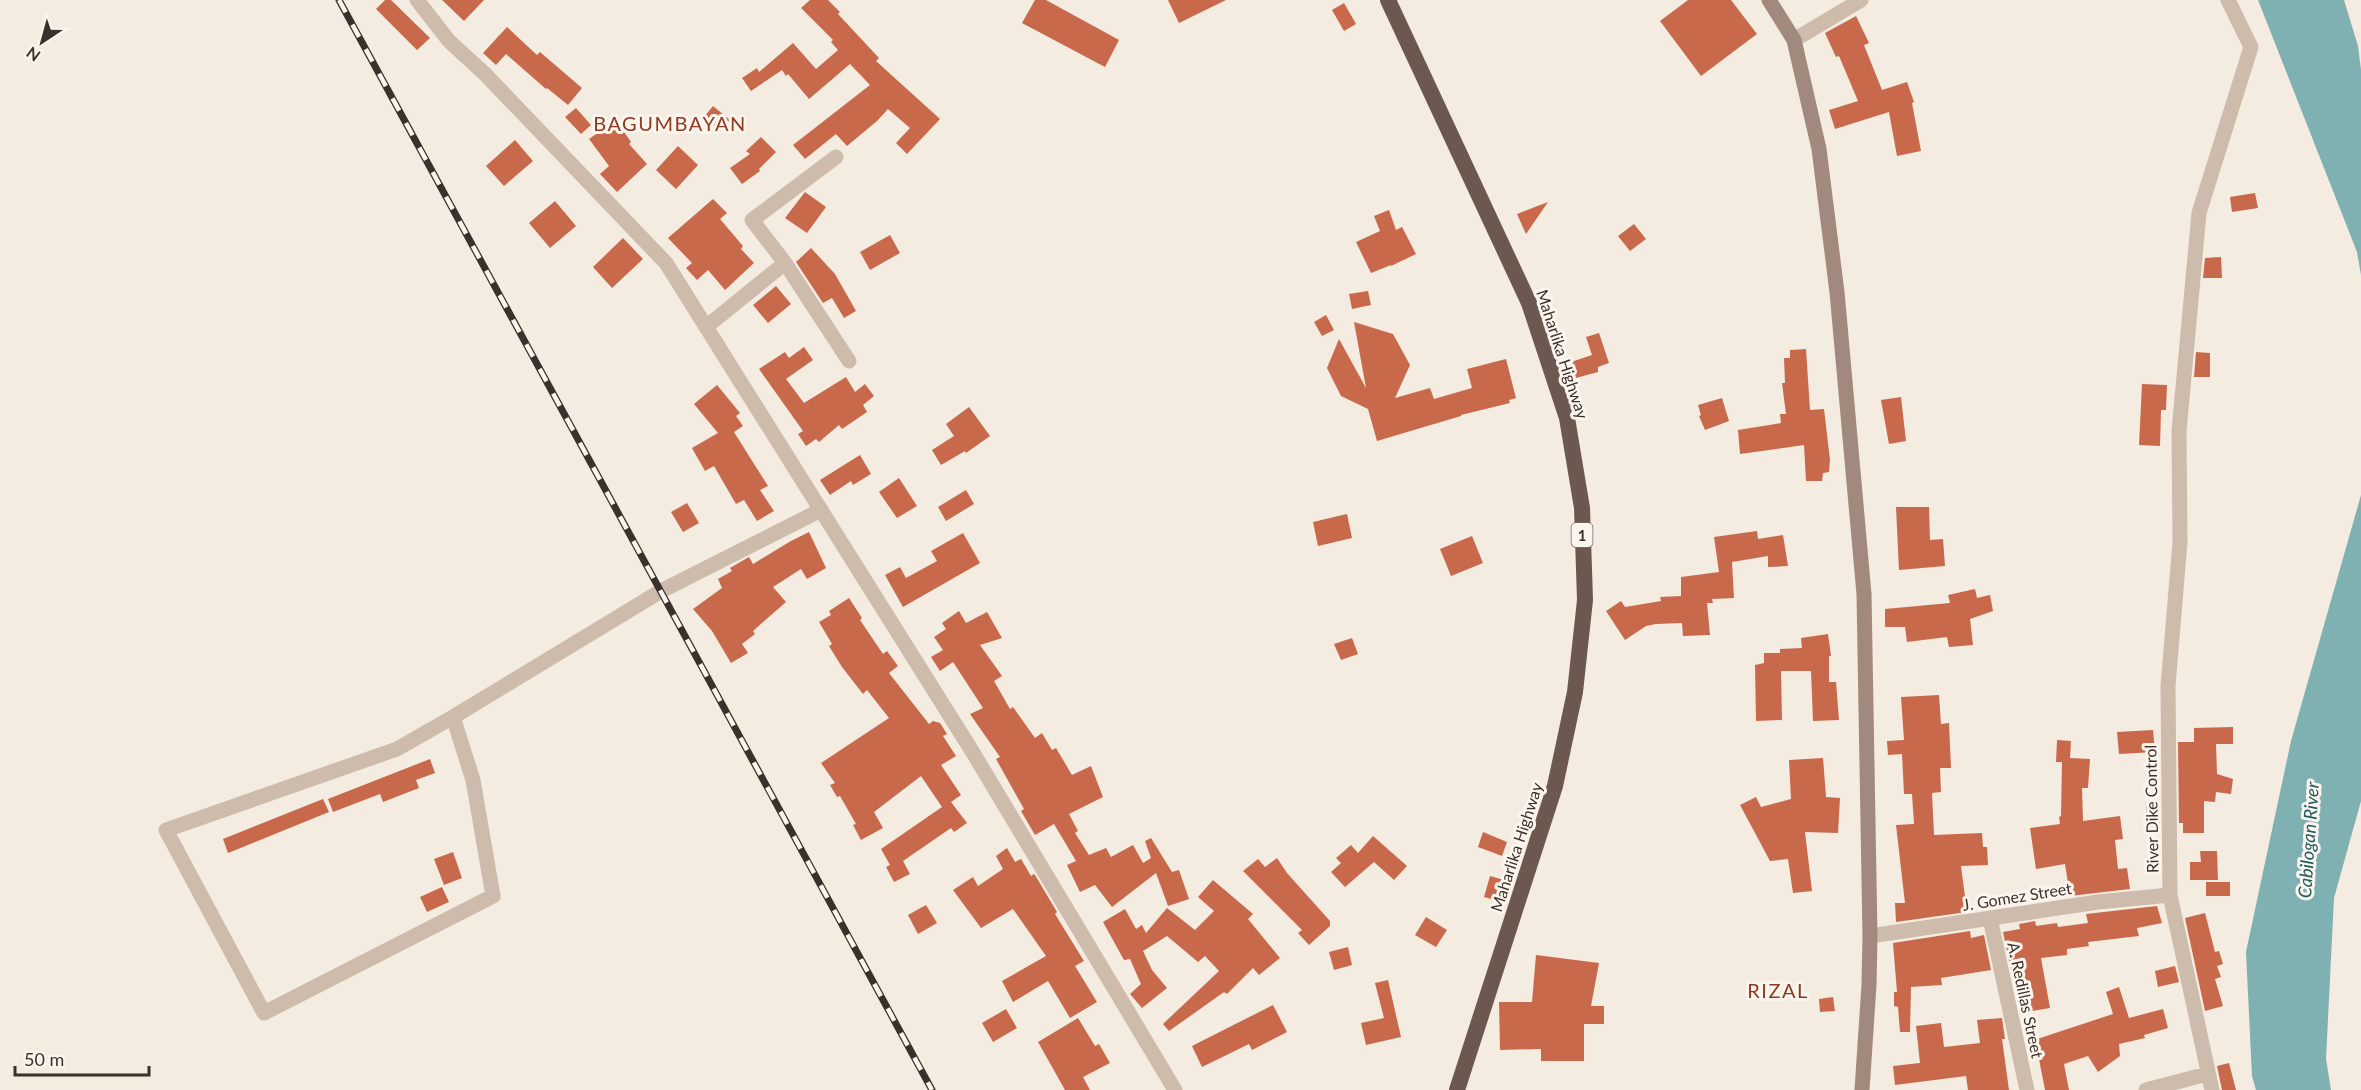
<svg xmlns="http://www.w3.org/2000/svg" width="2361" height="1090" font-family="Lato,sans-serif">
  <style>
    .water { fill: #7fb0b2 }
    .building { fill: #c8694b }
    .lines { fill: none; stroke-linecap: round; stroke-linejoin: round }
    .minor { stroke: #cdbbac; stroke-width: 15 }
    .tertiary { stroke: #cdbbac; stroke-width: 15 }
    .secondary { stroke: #a18a7d; stroke-width: 15 }
    .trunk { stroke: #6c584f; stroke-width: 16 }
    .rail-casing { stroke: #3b302b; stroke-width: 7 }
    .rail { stroke: #fbf5ee; stroke-width: 4.5; stroke-dasharray: 14; stroke-linecap: butt }
    .labels { text-anchor: middle; dominant-baseline: central; stroke-width: 6; stroke-linejoin: round; paint-order: stroke }
    .shield { fill: #fbf5ee; stroke: #756b66; stroke-width: 1.5 }
    .shield-label { font-size: 15px; font-weight: bold; fill: #3b302b }
    .street-label { font-size: 16px; fill: #3b302b; stroke: #fbf5ee }
    .water-label { font-size: 18px; font-style: italic; fill: #1f5a5e; stroke: #fbf5ee }
    .quarter-label { font-size: 20px; letter-spacing: 1.5px; fill: #8c3b22; stroke: #fbf5ee }
  </style>
  <rect width="100%" height="100%" fill="#f4ebe1"/>
  <!-- water -->
  <path class="water" d="M2258,0H2344L2358,46L2361,70V275L2357,252Z
    M2361,495V801L2334,898L2326,1059L2331,1090H2256L2252,1076L2246,952L2291,741Z"/>
  <!-- building -->
  <path class="building" d="M385,0H391L430,38L417,50L376,9Z
    M442,0H484L464,21Z
    M810,0H828L840,12L838,14L879,58L876,61L940,119L907,154L896,143L910,128L888,109L877,121L847,146L836,134L805,159L793,145L870,85L850,64L809,99L788,74L786,76L782,70L751,91L742,78L757,68L759,72L793,43L816,69L838,50L831,42L833,40L801,8Z
    M1035,0H1046L1119,40L1105,67L1022,23Z
    M1168,0H1226L1179,23Z
    M1688,0H1731L1757,34L1701,76L1660,21Z
    M1344,3L1356,24L1344,31L1332,10Z
    M1856,16L1869,43L1864,45L1882,90L1907,82L1914,102L1912,103L1921,151L1897,156L1889,112L1835,129L1829,110L1858,101L1839,56L1836,57L1825,33Z
    M507,27L537,55L540,52L582,88L568,105L547,88L546,89L506,54L496,65L483,53Z
    M713,106L730,120L720,131L704,117Z
    M576,108L591,125L581,134L565,117Z
    M616,120L631,142L629,144L647,164L617,192L600,174L609,166L589,139Z
    M761,137L776,152L759,169L760,171L742,184L730,168L750,154L746,151Z
    M515,140L533,161L504,186L486,166Z
    M678,146L698,165L676,189L656,170Z
    M805,192L826,207L807,233L785,218Z
    M2255,193L2258,208L2232,212L2230,197Z
    M713,199L727,213L720,219L743,246L741,249L754,263L725,290L708,270L697,280L686,268L692,263L668,238Z
    M555,201L576,226L550,248L529,223Z
    M1548,202L1526,234L1517,214Z
    M1389,210L1396,230L1402,227L1416,254L1391,266V265L1371,273L1356,242L1380,231L1374,216Z
    M1634,224L1646,239L1630,251L1618,236Z
    M890,235L900,253L870,270L860,252Z
    M623,238L643,259L612,288L593,267Z
    M811,248L835,274L856,311L844,318L832,298L823,303L796,262Z
    M2221,257L2222,278H2203L2205,258Z
    M776,286L791,304L768,323L753,305Z
    M1368,291L1371,305L1352,309L1349,294Z
    M1326,315L1334,330L1322,336L1314,322Z
    M1354,322L1393,334L1410,365L1395,398L1430,388L1434,399L1472,388L1467,369L1506,359L1516,398L1509,400L1510,403L1461,415V416L1377,441L1368,409L1341,396L1327,368L1339,339L1366,388Z
    M1599,333L1609,363L1598,367V372L1576,378L1571,362L1592,355L1586,337Z
    M804,347L813,360L786,379L804,403L846,377L855,392L865,384L874,396L863,405L867,412L842,429L839,425L819,442L816,439L806,446L798,434L803,431L759,369L785,352L789,358Z
    M1806,349L1810,410L1824,409L1830,460L1829,472L1823,473L1822,481H1806L1804,445L1740,454L1738,430L1781,423L1780,414H1786L1782,383H1785L1784,358H1790V350Z
    M2196,352L2210,353V377H2194Z
    M2142,384L2167,385L2166,410H2161L2160,446L2139,445Z
    M717,385L740,413L736,416L743,426L734,432L768,486L760,490L774,511L757,521L744,500L736,504L714,466L705,471L692,448L718,433L694,404Z
    M1901,397L1906,441L1889,444L1881,400Z
    M1722,398L1729,421L1705,430L1699,416L1701,415L1698,405Z
    M969,407L990,436L966,453L965,451L941,465L932,450L954,436L946,424Z
    M860,455L871,474L853,485L851,481L830,495L820,480Z
    M899,478L917,506L897,518L879,492Z
    M966,490L974,504L946,521L938,507Z
    M687,503L699,523L683,532L671,512Z
    M1896,507H1929L1930,540L1943,539L1945,566L1899,570Z
    M1347,514L1352,538L1318,546L1313,522Z
    M1757,531L1758,539L1783,535L1788,566L1768,567V556L1732,562L1734,598L1712,599L1713,603H1707L1710,635L1683,636L1682,623L1656,624L1646,626L1625,640L1606,611L1621,601L1625,607L1661,601L1660,597L1681,596V577L1719,572L1714,537Z
    M809,532L826,568L807,579L801,569L773,587L786,602L753,631L755,634L742,644L748,653L731,663L712,631L693,609L722,588L718,579L732,571L730,568L749,557L753,564L791,541Z
    M963,533L980,563L903,607L885,575L900,567L906,578L937,561L931,551Z
    M1472,536L1483,563L1451,576L1440,549Z
    M1975,589L1977,598L1990,595L1993,611L1970,619L1973,645L1949,647L1947,637L1907,642L1905,627H1885V609L1950,603L1948,595Z
    M849,598L862,618L860,620L883,654L887,651L898,666L889,673L929,724L933,721L940,723L947,734L943,736L956,756L941,765L961,795L951,802L967,823L954,832L951,828L903,861L910,874L894,882L886,867L890,865L881,849L942,807L921,776L874,812L883,828L861,840L853,825L856,824L840,796L837,797L830,785L835,783L821,763L889,718L867,690L863,694L842,667L829,646L832,644L819,622L831,615L829,611Z
    M959,611L966,623L987,612L1002,638L980,645L1002,676L994,681L1010,709L1013,707L1035,738L1042,733L1052,750L1056,748L1072,775L1091,766L1103,797L1069,814L1078,831L1075,833L1089,855L1106,848L1111,857L1133,845L1143,863L1151,858L1145,841L1151,838L1172,872L1179,870L1189,899L1168,906L1156,873L1112,907L1095,885L1080,892L1067,865L1076,861L1054,824L1035,835L1021,811L1024,809L996,759L1000,757L970,714L983,708L953,662L940,671L931,657L943,650L934,637L946,629L942,623Z
    M1828,634L1831,656H1829V682H1836L1839,720L1813,721L1811,671H1781L1782,720L1756,721L1755,665L1764,663V653H1780V649L1802,648L1801,638Z
    M1352,638L1358,654L1341,660L1334,644Z
    M1939,695L1941,724L1949,723L1951,768H1940L1941,792L1932,793L1934,835L1982,833L1983,847H1987L1988,865L1961,866L1967,912L1896,922L1895,903H1905L1896,825L1914,824L1912,794H1904L1902,754L1888,755L1887,741L1904,740L1901,697Z
    M2233,727V744H2216L2217,774L2233,779L2231,794L2216,792L2215,802L2204,801V833H2183V823H2179L2178,742H2194V728Z
    M2153,730L2155,752L2119,754L2117,732Z
    M2057,740L2071,741L2070,758L2090,759L2088,788H2082L2083,821L2120,816L2123,839L2115,840L2118,869L2127,868L2130,889L2070,896L2065,864L2036,869L2030,828L2060,824L2059,817L2061,816L2062,762H2056Z
    M1823,758L1826,797L1840,798L1838,833L1805,832L1812,891L1793,893L1788,859L1770,861L1740,805L1756,797L1761,807L1791,799L1789,760Z
    M430,759L435,773L416,780L419,788L383,802L380,794L333,812L328,799Z
    M323,799L329,812L228,853L223,839Z
    M2159,805L2160,825L2148,827L2146,806Z
    M1483,832L1507,842L1502,856L1478,847Z
    M1373,836L1407,866L1394,880L1374,862L1345,887L1331,872L1341,863L1336,858L1351,845L1358,853Z
    M1007,848L1015,862L1021,859L1031,876L1034,874L1035,875L1057,912L1055,914L1084,961L1075,966L1097,1002L1070,1018L1048,981L1013,1002L1002,981L1046,956L1013,909L981,928L953,890L973,877L978,886L1003,869L996,856Z
    M2200,851H2217L2218,880H2190V862H2201Z
    M453,852L462,878L444,885L434,859Z
    M1277,858L1287,873L1330,921V926L1309,945L1298,933L1302,930L1243,871L1258,859L1265,867Z
    M1490,876L1504,880L1499,901L1484,897Z
    M1213,880L1253,914L1248,919L1280,958L1259,975L1253,968L1227,994L1224,992L1169,1031L1163,1024L1219,971L1205,956L1198,962L1167,936L1143,951L1152,970L1167,988L1142,1008L1130,994L1141,984L1130,959L1124,960L1103,922L1125,909L1136,929L1142,925L1146,933L1167,908L1195,930L1214,911L1198,897Z
    M2206,882H2230V896H2206Z
    M442,887L449,902L427,912L420,897Z
    M926,905L937,923L918,934L908,915Z
    M2157,906L2162,923L2137,928L2139,936L2088,942L2089,946L2067,949V955L2041,958L2050,1008L2020,1013L2003,932L2020,929L2019,924L2035,921L2036,926L2057,923L2058,927L2088,923L2086,914Z
    M2205,913L2215,952L2219,951L2223,964L2217,966L2221,977L2215,979L2223,1006L2205,1011L2185,918Z
    M1426,917L1447,930L1436,947L1415,935Z
    M1970,931L1971,938L1984,935L1991,970L1941,978L1942,985L1911,987L1910,1032H1900L1898,1007L1894,1006V992H1897L1893,943Z
    M1348,947L1352,965L1334,970L1329,952Z
    M1536,955L1599,963L1591,1006H1604V1024H1584V1061H1541V1049L1500,1050L1499,1002H1532Z
    M2175,966L2179,982L2158,987L2155,971Z
    M1388,980L1401,1037L1366,1045L1361,1023L1384,1018L1375,983Z
    M2119,987L2129,1018L2163,1009L2168,1028L2144,1035L2145,1038L2119,1044L2120,1056L2098,1072L2088,1056L2064,1064L2069,1090H2045L2038,1054L2035,1055L2031,1041L2113,1014L2106,992Z
    M1833,997L1835,1011L1820,1012L1819,999Z
    M1273,1005L1287,1032L1252,1050L1249,1044L1202,1067L1192,1046Z
    M1006,1009L1017,1028L993,1042L982,1023Z
    M1078,1018L1095,1046L1099,1044L1110,1063L1083,1077L1090,1090H1065L1038,1042Z
    M2002,1018L2005,1039H2002L2009,1090H1968L1966,1076L1895,1085L1893,1066L1920,1063L1916,1026L1941,1023L1944,1047L1980,1043L1977,1020Z
    M2229,1063L2236,1090H2222L2217,1066Z"/>
  <g class="lines">
    <!-- minor -->
    <path class="minor" d="M1794,40L1861,0
      M785,263L849,361
      M706,327L785,263L752,220L836,157
      M453,717L473,780L493,896L264,1013L166,830L397,749Z
      M453,717L661,591L821,510
      M1990,918L2027,1090
      M1870,936L2098,902L2170,895
      M2146,1090L2207,1074
      M2212,1090L2170,895L2168,686L2180,542L2179,431L2199,213L2251,47L2228,0"/>
    <!-- tertiary -->
    <path class="tertiary" d="M417,0L449,41L485,74L666,263L972,751L1175,1090"/>
    <!-- secondary -->
    <path class="secondary" d="M1769,0L1794,40L1819,149L1837,292L1864,594L1870,936L1869,985L1862,1090"/>
    <!-- trunk -->
    <path class="trunk" d="M1388,0L1529,303L1567,418L1582,508L1585,600L1575,692L1555,786L1457,1090"/>
    <!-- rail casing -->
    <g class="rail-casing">
      <path id="rail" d="M339,0L932,1090"/>
    </g>
    <!-- rail -->
    <use href="#rail" class="rail"/>
  </g>
  <g class="labels">
    <!-- shield labels -->
    <rect class="shield" x="1571.5" y="523" width="21" height="24" rx="4.5"/>
    <g class="shield-label">
      <text x="1582" y="535">1</text>
    </g>
    <!-- street labels -->
    <g class="street-label">
      <text transform="translate(1563 354) rotate(72)">Maharlika Highway</text>
      <text transform="translate(2151 809) rotate(-91)">River Dike Control</text>
      <text transform="translate(1516 847) rotate(-72)">Maharlika Highway</text>
      <text transform="translate(2017 896) rotate(-9)">J. Gomez Street</text>
      <text transform="translate(2026 1000) rotate(78)">A. Redillas Street</text>
    </g>
    <!-- water labels -->
    <g class="water-label">
      <text transform="translate(2308 840) rotate(-86)">Cabilogan River</text>
    </g>
    <!-- quarter labels -->
    <g class="quarter-label">
      <text x="670" y="123">BAGUMBAYAN</text>
      <text x="1778" y="990">RIZAL</text>
    </g>
  </g>
  <!-- north arrow -->
  <g transform="translate(42 42) rotate(216)" stroke="#fbf5ee" stroke-width="4.5" paint-order="stroke">
  <path d="M0-4.5L10 22L0 15L-10 22Z" fill="#3b302b"/>
  <text y="-9" font-size="16" font-weight="bold" text-anchor="middle" fill="#3b302b">N</text>
  </g>
  <!-- scale -->
  <path d="M15 1066v9h134v-9" fill="none" stroke="#3b302b" stroke-width="3"/>
  <text x="24" y="1066" font-size="18" fill="#3b302b" stroke="#fbf5ee" stroke-width="4.5" paint-order="stroke">50 m</text>
</svg>
